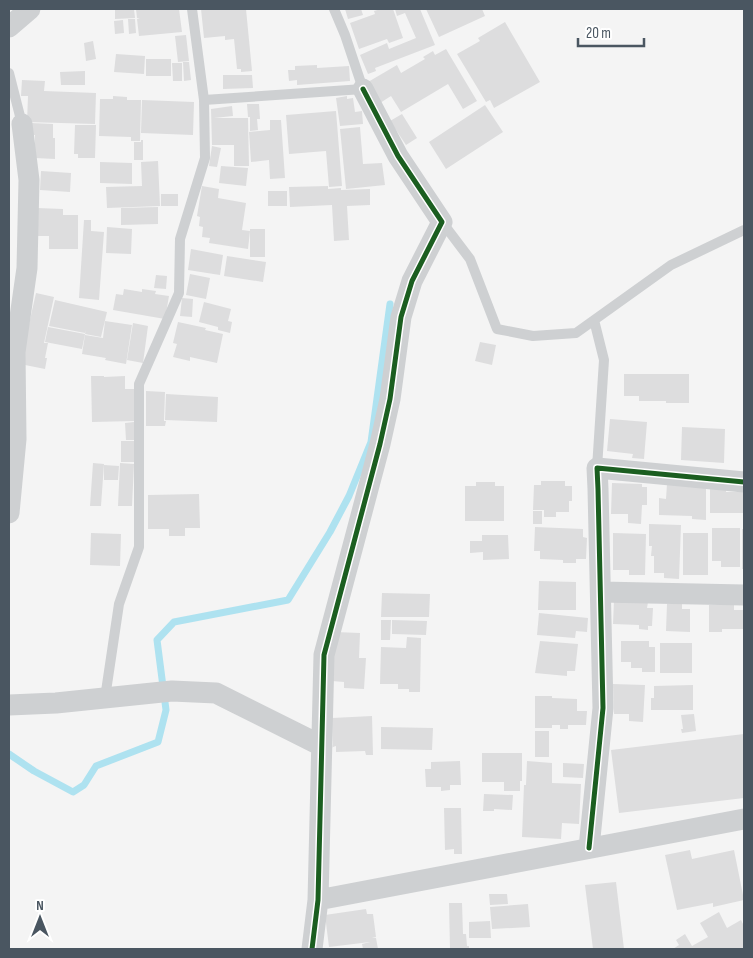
<svg xmlns="http://www.w3.org/2000/svg" width="753" height="958" font-family="'Sofia Sans Condensed',sans-serif">
  <style>
    .lines { fill: none; stroke-linecap: round; stroke-linejoin: round }
    .stream { stroke: #aee2f0; stroke-width: 7 }
    .building { fill: #ddddde }
    .service { stroke: #ced0d2; stroke-width: 10 }
    .minor { stroke: #ced0d2; stroke-width: 21 }
    .cycleway-casing { stroke: #fff; stroke-width: 8 }
    .cycleway { stroke: #1b5e20; stroke-width: 5 }
  </style>
  <rect width="100%" height="100%" fill="#f4f4f4"/>
  <g class="lines">
    <!-- stream -->
    <path class="stream" d="M9,754L34,771L73,792L84,785L96,766L158,742L166,710L157,640L174,622L288,600L330,532L349,496L371,442L390,304"/>
  </g>
  <!-- building -->
  <path class="building" d="M115,9H134L135,18L115,19Z
    M136,9H179L182,32L139,36L137,19L140,18H137Z
    M201,9H246L252,71L241,72V69H237L234,39L225,40V36L204,38Z
    M345,9H361L363,15L348,19Z
    M381,9H393L403,38L389,43L387,39L359,49L350,23L375,14L374,11Z
    M395,9H420L435,45L375,68L376,71L368,74L360,55L387,43L389,49L416,38L405,13L397,16Z
    M426,9H482L485,16L439,37Z
    M128,19H135L136,33L129,34Z
    M123,20L124,33L115,34L114,21Z
    M505,22L540,82L494,108L490,100L486,102L457,54L480,41L478,38Z
    M186,35L189,61L178,62L175,36Z
    M93,41L96,59L86,61L84,43Z
    M446,49L477,101L463,109L448,84L401,112L391,96L380,103L368,82L397,65L401,73L425,59L423,57L433,51L435,55Z
    M116,54L145,56L144,74L114,72Z
    M146,59H171V76H146Z
    M183,62H189L191,80L184,81Z
    M172,63H182V81H173Z
    M317,65V68L349,66L350,81L297,85V80L289,81L288,70H295V66Z
    M85,71V85H61L60,72Z
    M223,75H252L253,88L223,89Z
    M22,80L45,81L44,91L96,93L95,124L27,122L28,96H21Z
    M113,96L127,97V100H141L140,141H131V137L99,136L100,99H113Z
    M347,96V99L353,98L355,112L362,111L363,124L340,126L336,98Z
    M142,100L194,102L193,135L141,133Z
    M247,104H259L260,119H257L258,130L250,131V117H248Z
    M485,105L503,132L446,169L429,142Z
    M232,106L233,116L214,118H248L249,166H234V145H212L211,109Z
    M336,111L342,186L329,187L326,151L289,154L286,115Z
    M402,114L417,138L406,145L390,121Z
    M270,120H281L285,178L270,179L269,160L251,162L249,132L270,130Z
    M31,123L53,124V138H55V159L35,158V135H30Z
    M75,125H96L95,158H78V154H74Z
    M360,127L363,164L382,163L385,185L346,189L340,129Z
    M141,140H143V160H134V142H141Z
    M212,146L221,148L217,167L209,166Z
    M158,161L160,206L107,208L106,187L142,186L141,162Z
    M100,162L132,163V184L100,183Z
    M221,166L248,168L246,186L219,183Z
    M41,171L71,173L70,192L40,190Z
    M202,186L219,189L218,198L246,203L242,230L250,231L248,249L209,243L210,238L202,237L203,227L199,226L200,217L197,216Z
    M328,186V189L341,188V190L370,189V205L347,206L349,240L334,241L332,205L290,207L289,187Z
    M268,191H287V206H268Z
    M161,194H178V206H161Z
    M158,207V224L121,225V208Z
    M37,208L63,209V215H78V249H49V236H37Z
    M84,220H91V231L104,232L99,300L79,298Z
    M107,227L132,229L131,254L106,253Z
    M250,229H265V257H250Z
    M191,249L223,255L220,275L188,270Z
    M227,256L266,262L263,282L224,276Z
    M190,274L210,278L206,299L186,295Z
    M156,275L167,276L166,289L154,288Z
    M124,289L142,292V289L156,291L155,294L169,296L165,319L113,310L116,294L123,295Z
    M36,293L54,297L44,343H48L45,358H47L45,369L20,364Z
    M182,298L193,299L192,317L180,316Z
    M55,300L107,312L101,337L85,334L86,330L85,333L49,326Z
    M204,302L231,309L228,321L232,322L230,333L218,330V327L199,322Z
    M105,321L132,325L126,364L105,360L106,358L82,354L85,335L103,338Z
    M178,322L206,328L205,330L223,334L217,363L190,357V361L173,357L177,344L173,343Z
    M133,323L148,326L143,363L127,360Z
    M48,327L85,334L82,349L45,342Z
    M480,342L496,345L492,365L475,361Z
    M624,374H689V403H666V401H639V396H624Z
    M91,376H104V389V377L125,376V389H134L135,421L92,422Z
    M146,391L165,392L164,421H166L165,426H146Z
    M166,394L218,397L217,422L165,420Z
    M610,419L647,422L644,459L632,458L633,454L607,451Z
    M134,422L135,440H126L125,423Z
    M682,427L725,429L724,463L681,460Z
    M121,441H135V462H121Z
    M93,463L104,464L101,506H90Z
    M120,463L134,464L132,506H118Z
    M104,465L119,466L118,480H104Z
    M541,481H565V486H572V501H569V512H556V517H544V510H533L534,485H541Z
    M476,482H495V486H504V521H465V486H476Z
    M612,483L642,484V487H647V505H642L641,524L628,523V514H611Z
    M667,484L706,485V520L692,519V516L659,515V498L666,499Z
    M710,485H726V492H744V513H710Z
    M199,494L200,528H185V536H169V529H148V495Z
    M533,511H542V524H533Z
    M649,524L681,525L679,579L664,578V573H654V556H651L652,546H649Z
    M535,527L583,529V537L587,538L586,559H576V563H563V560L540,559V551H534Z
    M712,528H740V567H721V561H712Z
    M742,529H744V569H742Z
    M91,533L121,534L120,566L90,565Z
    M613,533L646,534L645,575H629V570H613Z
    M683,533H708V575H683Z
    M482,535H508L509,559L483,560V552L470,553V541H482Z
    M539,581L576,582V610H538Z
    M382,593L430,594L429,617H381Z
    M614,600L648,602L647,608H653L652,626H648V630L639,629V625L613,624Z
    M667,604H682V609H690V632L666,631Z
    M734,604V610H744V629H722V632H709V605Z
    M539,613L588,618L587,632L576,631L575,638L537,635Z
    M381,620H391L390,640H381Z
    M392,620L427,621L426,635L392,634Z
    M335,632L360,633L359,658H366L364,689L344,688V682L332,681Z
    M407,637L421,638L420,692H409V689H398V684H380L381,647L406,648Z
    M540,641L578,644L575,671H567V676L535,673Z
    M621,641H649V647H655V672H642V668H631V662H621Z
    M660,643H692V673H660Z
    M613,684L645,685L643,722L629,721V714H614Z
    M693,685V710H651V698H654V686Z
    M535,696H552V698L577,699V711H587L586,725H568V729H560V725H552V728H535Z
    M694,714L696,731L682,733L681,729H683L681,715Z
    M372,716L373,755H366L365,751L336,752V746L333,747L332,718Z
    M381,727L433,728L432,750L381,749Z
    M535,731H549V757H535Z
    M744,734V798L619,813L611,750Z
    M482,753H522V781H520V791H504V782H482Z
    M460,761L461,785H450V790L441,791V787H426L425,769H431V762Z
    M527,761L552,763V783L581,784L579,824L562,823L561,839L522,837L524,785H526Z
    M563,763L584,764L583,778L563,777Z
    M484,794L513,795L512,810L494,809V811H483Z
    M444,808H461L462,854H454V849L445,850Z
    M690,850L692,859L734,850L744,900L713,907V903L677,910L665,855Z
    M616,882L624,949H593L585,885Z
    M489,894H507L508,904L490,905Z
    M449,903H462L463,934H466L467,946H469V949H450Z
    M528,904L530,927L492,929L490,907Z
    M366,909L367,914H373L376,937H372L376,938L378,949H363L362,944L370,942L329,947L325,915Z
    M719,912L727,928L741,920L744,926V949H673L679,945L676,940L685,934L692,946L708,937L700,923Z
    M490,921L491,938H469V922Z"/>
  <g class="lines">
    <!-- service -->
    <path class="service" d="M9,73L22,124
      M204,100L363,89L345,35L334,9
      M442,222L470,259L497,329L533,336L576,333L671,265L744,230
      M594,320L604,360L597,468
      M105,698L119,604L139,547V384L179,293L180,239L205,158L204,100L192,9"/>
    <!-- minor -->
    <path class="minor" d="M9,27L30,9
      M9,513L16,439L15,352L27,268L29,180L22,124
      M601,592L744,595
      M9,705L56,703L172,691L216,693L322,746
      M589,848L603,708L598,489L597,468L744,482
      M318,900L744,819
      M312,949L318,900L324,655L380,444L390,399L401,317L412,281L442,222L398,156L363,89"/>
    <!-- cycleway casing -->
    <g class="cycleway-casing">
      <path id="cycleway" d="M589,848L603,708L598,489L597,468L744,482
        M312,949L318,900L324,655L380,444L390,399L401,317L412,281L442,222L398,156L363,89"/>
    </g>
    <!-- cycleway -->
    <use href="#cycleway" class="cycleway"/>
  </g>
  <!-- border -->
  <rect width="753" height="958" fill="none" stroke="#4a5661" stroke-width="20"/>
  <!-- north arrow -->
  <g transform="translate(40 918)" stroke="#ffffff" stroke-width="4" paint-order="stroke">
  <path d="M0-4L9 19L0 12L-9 19Z" fill="#4a5661"/>
  <text y="-8" font-size="14" font-weight="bold" text-anchor="middle" fill="#4a5661">N</text>
  </g>
  <!-- scale -->
  <path d="M578 38v8h66v-8" fill="none" stroke="#4a5661" stroke-width="2.5"/>
  <text x="586" y="38" font-size="15" fill="#4a5661" stroke="#ffffff" stroke-width="4" paint-order="stroke">20 m</text>
</svg>
